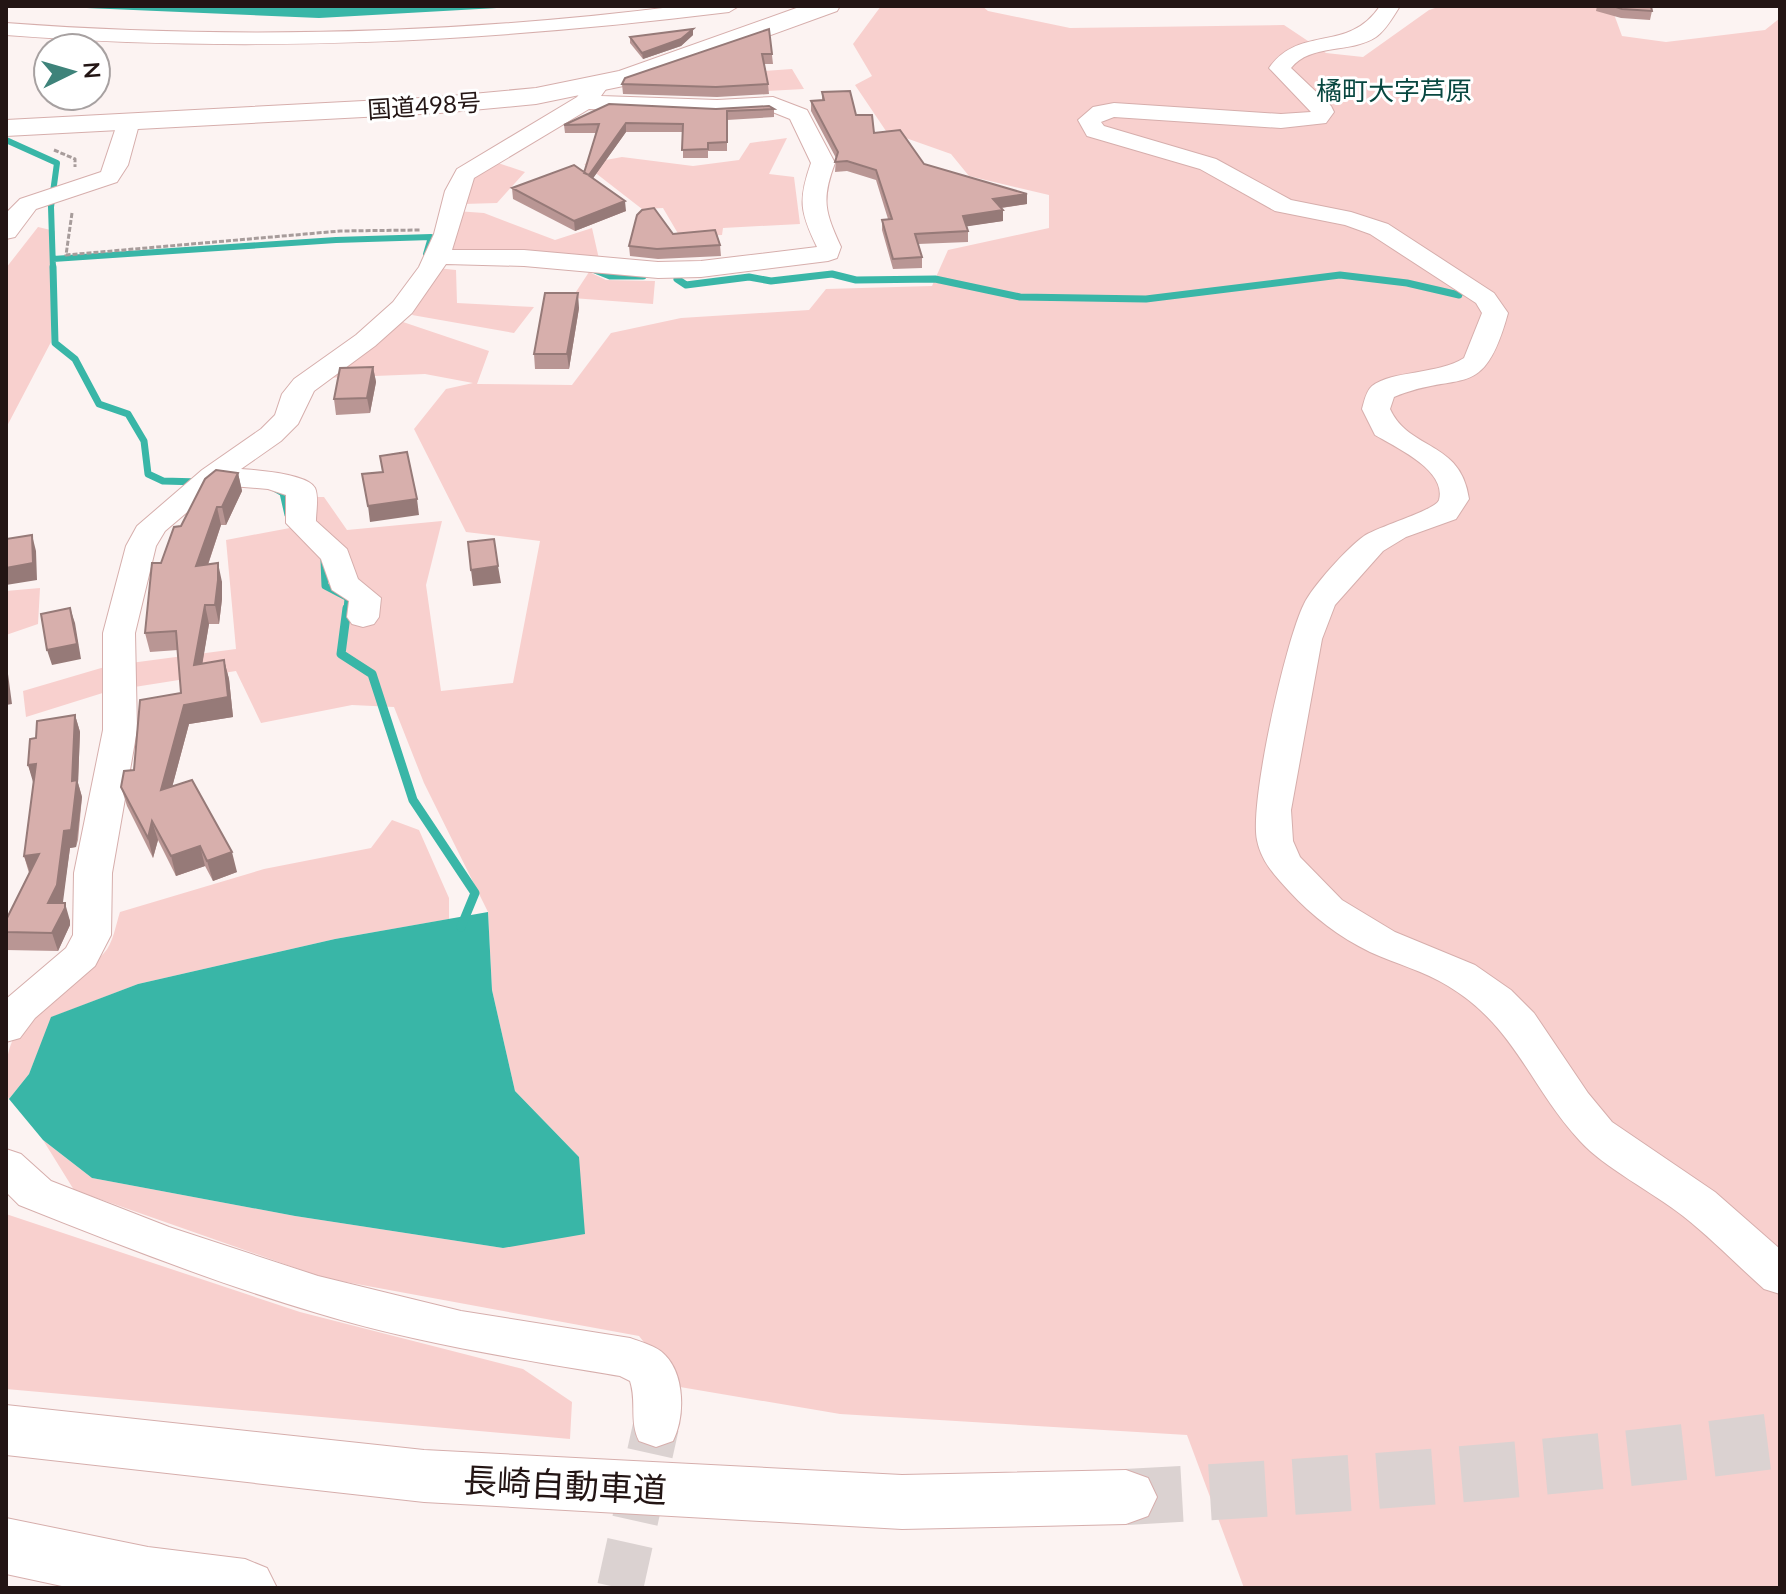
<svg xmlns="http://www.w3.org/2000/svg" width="1786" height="1594" font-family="Lato,'Noto Sans JP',sans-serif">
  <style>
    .green { fill: #f8d0ce }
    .water { fill: #39b6a7 }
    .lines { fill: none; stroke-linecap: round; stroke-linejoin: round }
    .stream-far2 { stroke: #39b6a7; stroke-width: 6 }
    .stream-far1 { stroke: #39b6a7; stroke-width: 7 }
    .stream { stroke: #39b6a7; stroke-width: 9 }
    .minor-tunnel { stroke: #dbd2d1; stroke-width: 46; stroke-dasharray: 46 23; stroke-linecap: butt }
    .highway-tunnel { stroke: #dbd2d1; stroke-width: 56; stroke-dasharray: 56 28; stroke-linecap: butt }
    .minor-casing { stroke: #d6aeac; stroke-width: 2 }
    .highway-casing { stroke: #d6aeac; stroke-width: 2 }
    .path { stroke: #a79c9b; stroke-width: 3; stroke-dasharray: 5 2; stroke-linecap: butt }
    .minor { fill: #fff; fill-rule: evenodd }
    .highway { fill: #fff; fill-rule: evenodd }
    .wall { fill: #b99694 }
    .shaded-wall { fill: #967a78 }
    .building { fill: #d7afac; stroke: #967a78; stroke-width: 2 }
    .labels { text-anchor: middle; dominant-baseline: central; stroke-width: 6; stroke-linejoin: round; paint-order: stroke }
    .far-street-label { font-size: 24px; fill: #231514; stroke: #fff }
    .far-quarter-label { font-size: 26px; fill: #084740; stroke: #fff }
    .near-street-label { font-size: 34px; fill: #231514; stroke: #fff }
  </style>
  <rect width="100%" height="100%" fill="#fcf3f2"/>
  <!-- green -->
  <path class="green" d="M881,6H982L988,11L1070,28L1284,25L1326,53L1363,57L1429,10L1441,6H1611L1622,36L1666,42L1765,30L1780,18V1588H1244L1187,1435L840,1414L680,1387L639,1336L324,1278L74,1190L43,1140L92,1178L295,1216L503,1248L579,1157L515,1091L492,990L488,912L424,783L394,707L352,705L261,723L236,671L109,691L26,717L23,691L108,666L236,649L226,540L311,524L310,497H324L347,530L442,521L426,585L441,691L513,683L540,541L466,532L414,429L446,389L473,383L425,374L324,378L403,322L489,351L477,384L572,385L611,333L681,318L809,310L826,289L932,286L948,250L1049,228V195L969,176L951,154L886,131L855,85L872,76L853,44Z
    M792,69L804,89L767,91L764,71Z
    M787,138L769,174L794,177L800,224L723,228L722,235L680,237L663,208L642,209L584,164L622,157L693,166L739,160L750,143Z
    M495,162L525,172L497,203L463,204L470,179Z
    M456,211L484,213L555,240L592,228L599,259L452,251Z
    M38,227L55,231L51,342L6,428V268Z
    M437,268L456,270L457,303L534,307L514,333L412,315Z
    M589,272L606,280L655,281L653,304L572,298Z
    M40,588L38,624L6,635V591Z
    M392,820L419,830L449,898V919L335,939L138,984L52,1017L29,1074L9,1099C5,1091 6,1083 6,1074C6,1009 66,994 104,953C113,944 116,924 120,912L264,869L371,848Z
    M6,1214L300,1312L523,1369L572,1402L570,1439L6,1389Z"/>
  <!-- water -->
  <path class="water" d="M40,6H531L319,18Z
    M488,912L492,990L515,1091L579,1157L585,1234L503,1248L295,1216L92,1178L43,1140L9,1099L29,1074L51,1017L138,984L335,939Z"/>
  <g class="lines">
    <!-- stream-far2 -->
    <path class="stream-far2" d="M6,140L57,163L51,207L53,269
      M53,259L336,240L431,237L426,254"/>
    <!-- stream-far1 -->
    <path class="stream-far1" d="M53,267L55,343L75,359L99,404L128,414L144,441L148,474L163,481L200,482
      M595,270L610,276H643
      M677,279L686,285L749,277L771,281L832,274L856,280L935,279L1020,297L1146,299L1340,275L1407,283L1459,295
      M274,488L283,493L288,515
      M324,560L325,586L348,598L347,610"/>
    <!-- stream -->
    <path class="stream" d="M347,608L341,654L372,674L413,800L475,893L461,927"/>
    <!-- minor-tunnel -->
    <path class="minor-tunnel" d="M620,1588L656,1426"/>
    <!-- highway-tunnel -->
    <path class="highway-tunnel" d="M1126,1497C1345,1485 1563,1469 1780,1440"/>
    <!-- minor casing -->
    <g class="minor-casing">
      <path id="minor" d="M680,6H739L729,12C486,42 250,54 6,35V23C232,40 456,34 680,6Z
        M1380,6H1400C1393,17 1386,30 1376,37C1350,54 1311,43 1291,68L1331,106L1334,112L1326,123L1281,128L1114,117L1101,122L1104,126L1216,159L1291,200L1351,212L1388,224L1494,293L1508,313C1483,404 1461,369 1394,397L1390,409C1409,451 1461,440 1469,499L1456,519L1406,537L1383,551L1335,605L1322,639L1291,810L1293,841L1300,857L1342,900L1395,932L1475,965L1511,990L1534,1013L1588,1093L1612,1122L1715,1192L1780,1249V1294L1764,1289C1737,1265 1711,1238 1683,1216C1654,1193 1603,1167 1580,1141C1530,1087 1515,1026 1448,986C1424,971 1396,964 1370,952C1339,937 1312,916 1289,891C1275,876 1261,861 1257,840C1249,803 1286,639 1304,604C1312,587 1348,547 1364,536C1377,527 1436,510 1439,500C1447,470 1395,447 1375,435L1362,409C1364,402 1366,391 1372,386C1393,370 1437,375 1464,358L1482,313L1476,303L1370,234L1345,225L1275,211L1200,169L1087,136L1078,120L1093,107L1114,103L1281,114L1311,112L1269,68C1300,24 1348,54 1380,6Z
        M598,79L609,85L601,96L717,100L773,97L807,110L835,163C821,200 825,212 841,247L837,258L828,261L701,277L658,278L524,266L446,264L412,313L375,346L314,391L298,424L281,441L241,469C256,470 308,474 315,488C319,497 316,511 316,521L347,549L358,579L381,598L379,617L374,624L363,627L352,624L347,617L349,601L332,590L321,559L286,523V495L268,489L219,485L165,531L156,546L135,633L137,730L112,873L111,935L95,966L35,1018L20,1038L6,1042V999L66,948L73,935L74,873L103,730V633L126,546L137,526L202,470L261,429L275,415L282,394L294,379L356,335L393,302L419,267L434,234L445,191L457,169L577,97L590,80ZM589,109L717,114L770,111L790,119L811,163C798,200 800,212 817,247L701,261L658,262L524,250H452L474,178Z
        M129,114L140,121L128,165L117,182L36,209L15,237L6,239V213L20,199L101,172L118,121Z
        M6,1149L21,1154L51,1181L169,1227L318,1276L461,1311L630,1338C641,1342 657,1346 665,1355C685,1375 685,1417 673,1441L656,1447L639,1441C629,1421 637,1402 630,1381L620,1376C518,1359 416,1343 317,1313C216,1283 117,1244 19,1205L6,1192Z"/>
    </g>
    <!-- highway casing -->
    <g class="highway-casing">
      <path id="highway" d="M802,6H840L837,11L638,83L536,104L440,113L6,136V120L440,97L536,88L619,71Z
        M6,1405L424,1450L902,1475L1126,1470L1148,1478L1157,1497L1148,1516L1126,1524L902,1529L424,1502L6,1455Z
        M6,1518L148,1547L245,1559L267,1568L277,1588H71L6,1574Z"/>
    </g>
    <!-- path -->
    <path class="path" d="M54,150L75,159V167
      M72,213L66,255L340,231L420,230"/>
    <!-- minor -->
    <use href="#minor" class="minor"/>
    <!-- highway -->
    <use href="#highway" class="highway"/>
  </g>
  <!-- wall -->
  <path class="wall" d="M1597,6H1651L1652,11L1650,20L1621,18L1596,11Z
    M769,29L773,64H764L768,84L769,94L717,97L623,94L622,84Z
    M693,35L681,46L643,59L630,43V37Z
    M822,92L856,115L874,133L924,164L1027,194V204L1001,208L1003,210V221L966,226L968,231V242L918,244L922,257V268L893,269L882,230V220L888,219L876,180L847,171L835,172L836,158L811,111V101L822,100Z
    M716,109H774V117L727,120V151H708V158H683V132H626L593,178L626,211L575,231L513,199L512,188L584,172L597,133H565L564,125Z
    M673,234L720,245L721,256L658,259L630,256L629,246Z
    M579,308L569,369H535L534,354Z
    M373,367L376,382L370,413L336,415L334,399Z
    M238,473L242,491L226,525H221L208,565L222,582V599L219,624H209L202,664L224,660L229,679L233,717L189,724L172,787L237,872L213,881L205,866L176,876L158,840L153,858L127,806L121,787L134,770L181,693L178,650L150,652L145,633L161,563L181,526Z
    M75,715L80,732L78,783L82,797L78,840L76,847L70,848L62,903L70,921V925L58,951L6,950V920L29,873L24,856L34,782L28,765L36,738Z"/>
  <!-- shaded-wall -->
  <path class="shaded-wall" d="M693,29V35L681,46L643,59L642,53Z
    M626,123V132L589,184V175Z
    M1027,194V204L993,209V199Z
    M625,201L626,211L575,231L574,221Z
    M1003,210V221L963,227V216Z
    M578,293L579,308L569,369L567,354Z
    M373,367L376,382L370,413L367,398Z
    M238,473L242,491L226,525L222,507Z
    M417,499L419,515L370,522L368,506Z
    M217,507L221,525L201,585L196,566Z
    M32,535L36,551L37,580L6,585V568Z
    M218,563L222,582V599L219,624L215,605Z
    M498,566L501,583L473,586L471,570Z
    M205,605L209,624L199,684L194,665Z
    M70,608L75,623L81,659L52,665L47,650Z
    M6,659L12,704L6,705Z
    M224,660L229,679L233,717L189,724L166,810L161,790L184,705Z
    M75,715L80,732L78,783L82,797L76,847L70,848L63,902L54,921L48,903L64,831L72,781Z
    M36,764L42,781L33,782L28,765Z
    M152,821L158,840L153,858L148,838Z
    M200,846L205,866L176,876L171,856Z
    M232,852L237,872L213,881L207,861Z
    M39,854L30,873L24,856Z
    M65,903L70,921V925L58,951L52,933Z"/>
  <!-- building -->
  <path class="building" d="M1613,6H1651L1652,11L1622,9Z
    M693,29L681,39L642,53L630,37Z
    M769,29L772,54H762L768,84L716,87L622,84L625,78Z
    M850,91L856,115H872L874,133L900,130L924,164L1027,194L993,199L1003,210L963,216L968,231L915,234L922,257L893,259L882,220L892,219L876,170L847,161L835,162L838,152L811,101L824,100L822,92Z
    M609,104L716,109L769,106L774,109L727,111V142L708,143V149L682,150L683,124L626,123L589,175L584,173L599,124L564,125Z
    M574,165L625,201L574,221L512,188Z
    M654,208L673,234L715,230L720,245L657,249L629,246L637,215L642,210Z
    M545,293H578L567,354H534Z
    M373,367L367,398L334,399L340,368Z
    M407,452L417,499L368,506L362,474L383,472L380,456Z
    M216,470L238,473L222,507H217L196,566L218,563V580L215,605H205L194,665L224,660L228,697L184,705L161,790L192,780L232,852L207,861L200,846L171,856L152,821L148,838L121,787L124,771L134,770L140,700L181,693L176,631L145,633L152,563H161L174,527L181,526L205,479Z
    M32,535L33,563L6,568V539Z
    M494,539L498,566L471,570L468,542Z
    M70,608L77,644L47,650L41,614Z
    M75,715L72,781L77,780L72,823L71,830L64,831L57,885L48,903H65V908L52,933L6,932V920L39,854L24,856L36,764L28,765L30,739L36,738L37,721Z"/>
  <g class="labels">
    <!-- far-street labels -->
    <g class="far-street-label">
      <text transform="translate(424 105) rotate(-4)">国道498号</text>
    </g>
    <!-- far-quarter labels -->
    <g class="far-quarter-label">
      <text x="1394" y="90">橘町大字芦原</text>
    </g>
    <!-- near-street labels -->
    <g class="near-street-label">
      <text transform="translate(565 1484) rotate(3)">長崎自動車道</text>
    </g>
  </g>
  <!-- border -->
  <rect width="1786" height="1594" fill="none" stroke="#231514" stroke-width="16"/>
  <!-- north arrow -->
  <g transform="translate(72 72) rotate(85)"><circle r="38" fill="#ffffff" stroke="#a7a1a1" stroke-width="2"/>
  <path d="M0-6L14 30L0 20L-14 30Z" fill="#3e837a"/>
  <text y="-12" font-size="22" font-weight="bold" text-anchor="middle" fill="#231514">N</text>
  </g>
</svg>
